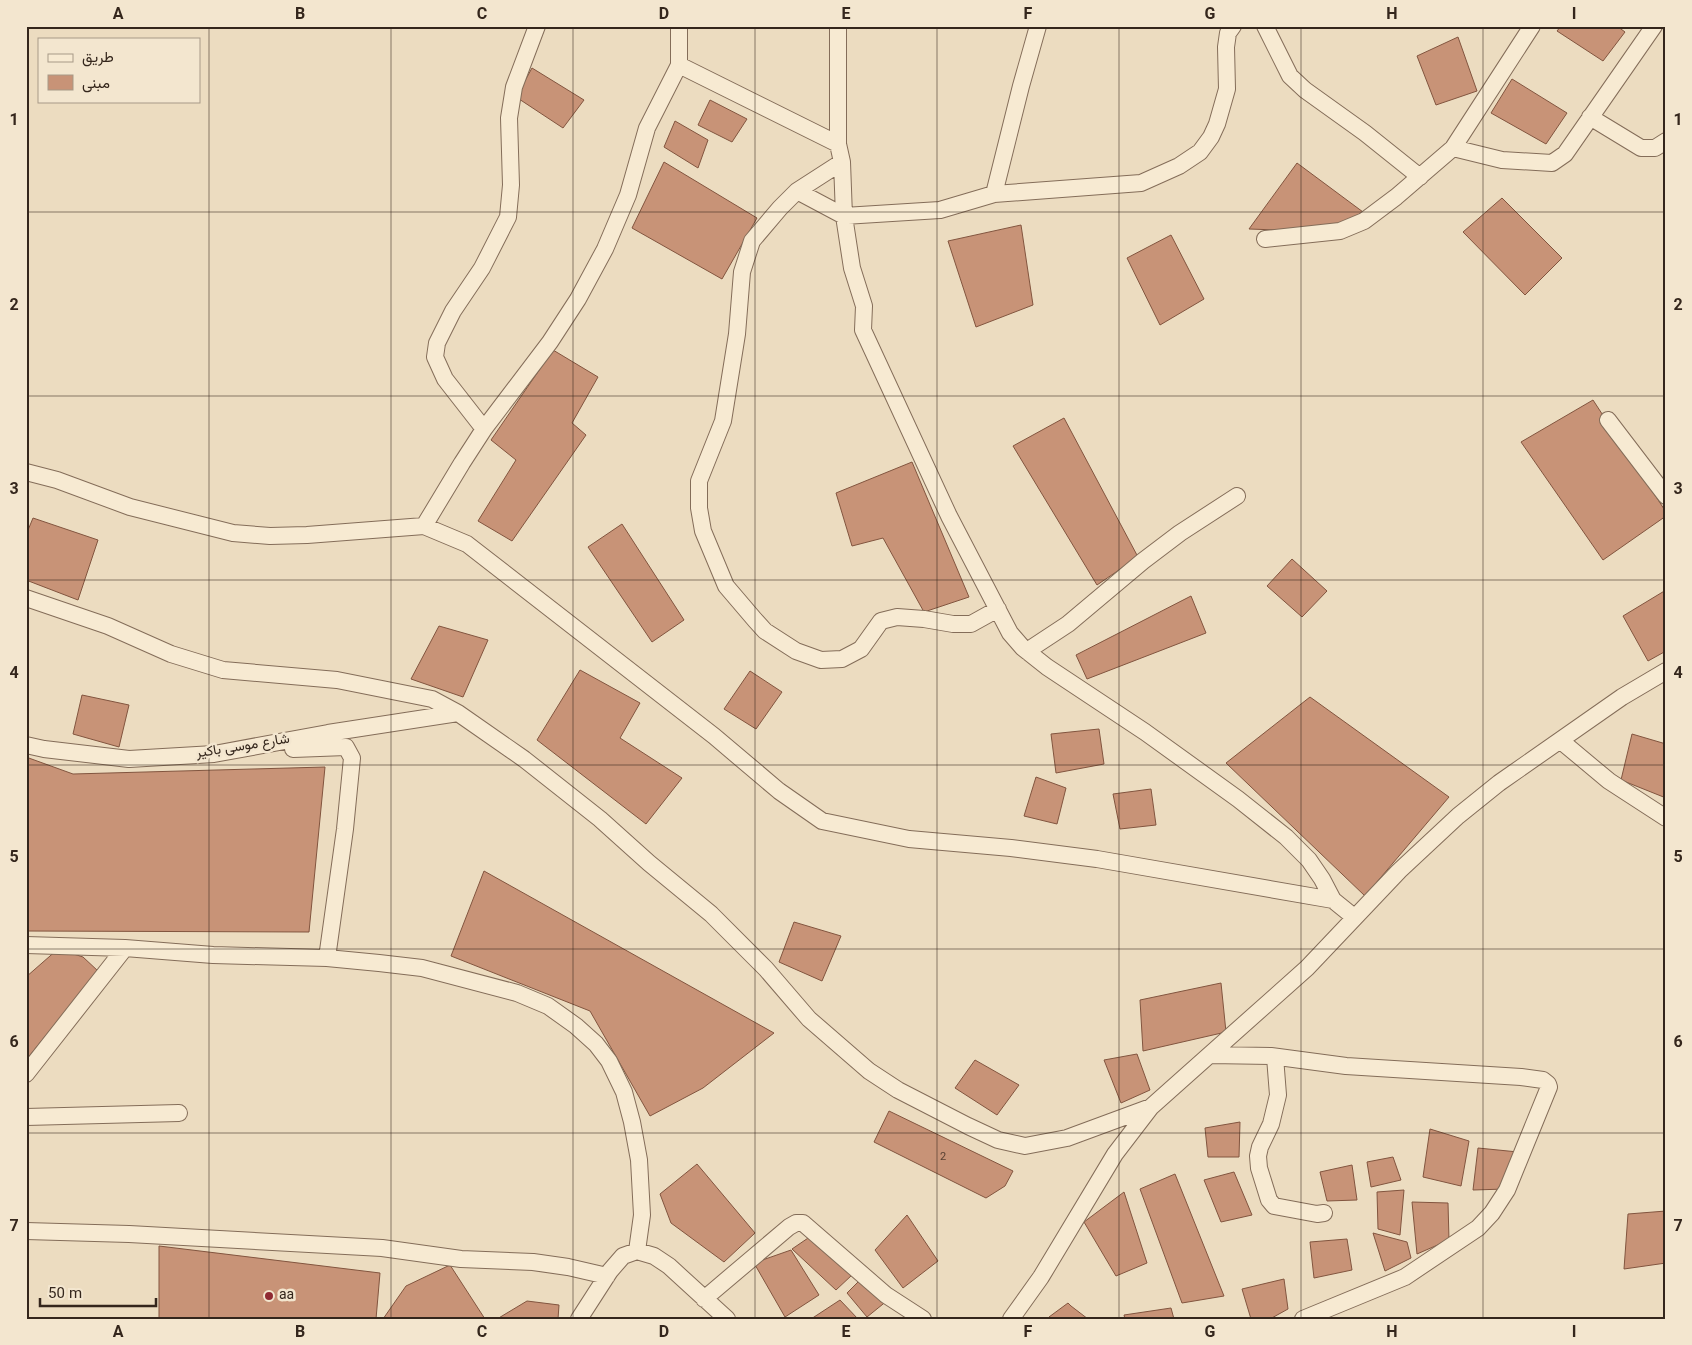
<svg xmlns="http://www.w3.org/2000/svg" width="1692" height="1345" font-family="Georgia,Vazirmatn,serif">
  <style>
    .building { fill: #c89377; stroke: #82553f }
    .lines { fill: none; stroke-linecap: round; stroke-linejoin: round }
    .minor-casing { stroke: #846d59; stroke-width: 18 }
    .minor { stroke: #f7ead2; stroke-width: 16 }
    .grid { fill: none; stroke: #34261c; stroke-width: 1; stroke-opacity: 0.55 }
    .poi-dot { fill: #902b33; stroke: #f3e6cf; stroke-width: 2 }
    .labels { text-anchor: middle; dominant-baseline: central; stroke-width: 5; stroke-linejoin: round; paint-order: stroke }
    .number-label { font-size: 11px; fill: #594133 }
    .street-label { font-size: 14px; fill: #34261c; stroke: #f3e6cf }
    .poi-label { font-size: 14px; fill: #34261c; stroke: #f3e6cf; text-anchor: start }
    .neatline { fill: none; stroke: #34261c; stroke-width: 2 }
    .grid-label { font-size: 16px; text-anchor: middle; font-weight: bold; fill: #34261c }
  </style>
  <rect width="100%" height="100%" fill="#ecdcc0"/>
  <!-- building -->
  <path class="building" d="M1561,26H1617L1625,32L1603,61L1557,31Z
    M1458,37L1477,91L1436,105L1417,56Z
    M532,68L584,100L563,128L516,97Z
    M1512,79L1567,113L1546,144L1491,113Z
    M710,100L747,119L732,142L698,125Z
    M675,121L708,140L698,168L664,147Z
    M664,162L757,218L722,279L632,228Z
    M1297,163L1363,212L1340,227L1305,231L1249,229Z
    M1502,198L1562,258L1525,295L1463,232Z
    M1021,225L1033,305L976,327L948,241Z
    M1171,235L1204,299L1160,325L1127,258Z
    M553,350L598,377L572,423L586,435L512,541L478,521L516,460L491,440Z
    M1593,400L1666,512V516L1603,560L1521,442Z
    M1064,418L1138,557L1097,585L1013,446Z
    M912,462L969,597L924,612L883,538L852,546L836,493Z
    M33,518L98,540L78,600L26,580V535Z
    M622,524L684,620L652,642L588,547Z
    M1292,559L1327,591L1302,617L1267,586Z
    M1666,590V651L1648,661L1623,616Z
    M1191,596L1206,633L1087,679L1076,655Z
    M439,626L488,640L463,697L411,679Z
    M580,670L640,703L620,738L682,778L646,824L537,740Z
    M750,671L782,692L756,729L724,709Z
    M82,695L129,705L119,747L73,734Z
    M1310,697L1449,797L1365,896L1226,763Z
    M1099,729L1104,764L1056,773L1051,734Z
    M1632,734L1666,744V798L1621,780Z
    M26,757L73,774L325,767L309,932L26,931Z
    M1036,777L1066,788L1057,824L1024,816Z
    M1151,789L1156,825L1120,829L1113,794Z
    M484,871L774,1033L703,1088L650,1116L590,1011L451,956Z
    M794,922L841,936L822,981L779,962Z
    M58,949L83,957L98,971L26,1060V977Z
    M1221,983L1226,1032L1143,1051L1140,1000Z
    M1137,1054L1150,1090L1121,1103L1104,1060Z
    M975,1060L1019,1085L997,1115L955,1088Z
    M889,1111L1013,1171L1005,1186L986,1198L874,1142Z
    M1240,1122L1239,1157H1208L1205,1128Z
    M1430,1129L1469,1141L1461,1186L1423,1177Z
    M1478,1148L1518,1152L1506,1189L1473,1190Z
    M1393,1157L1401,1180L1371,1187L1367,1162Z
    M697,1164L755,1233L724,1262L671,1223L660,1194Z
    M1352,1165L1357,1200L1327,1201L1320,1172Z
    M1234,1172L1252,1215L1221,1222L1204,1180Z
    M1175,1174L1224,1296L1182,1303L1140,1189Z
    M1404,1190L1400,1235L1378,1229L1377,1192Z
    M1124,1192L1147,1263L1116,1276L1084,1222Z
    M1412,1202L1448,1203L1449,1240L1417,1254Z
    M1666,1211V1263L1624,1269L1628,1214Z
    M907,1215L938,1261L903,1288L875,1250Z
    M1373,1233L1407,1242L1411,1258L1385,1271Z
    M814,1234L852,1275L836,1290L792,1249Z
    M1347,1239L1352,1270L1314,1278L1310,1242Z
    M159,1246L380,1273L376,1319H159Z
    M791,1250L819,1295L785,1317L754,1263Z
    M450,1265L485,1319H383L406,1286Z
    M862,1278L888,1300L867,1317L847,1293Z
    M1284,1279L1288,1309L1270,1319H1251L1242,1289Z
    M840,1300L858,1319H811Z
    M527,1301L559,1305L558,1319H497Z
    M1068,1303L1071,1306L1088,1319H1052L1049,1317Z
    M1171,1308L1174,1319H1125L1124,1315Z"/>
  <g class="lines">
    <!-- minor casing -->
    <g class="minor-casing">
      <path id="minor" d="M838,26V144L842,162L844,216L852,268L864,306L863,330L949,516L1010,633L1023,648L1047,667L1145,732L1238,799L1286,837L1309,860L1322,879L1333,900L1354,917
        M1265,26L1290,76L1305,90L1365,133L1420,177
        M679,65L838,144
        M1590,117L1641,148H1655L1666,141
        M1453,148L1502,160L1552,163L1565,154L1654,26
        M842,162L797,191L780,208L752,241L742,272L737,334L723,421L699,481V508L703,531L726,586L755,620L765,631L796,651L821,660L842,659L861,649L881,621L897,617L924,619L953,624H971L998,609
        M797,191L844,216L940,210L994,194L1141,183L1179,166L1200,152L1211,137L1217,124L1227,89L1226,47L1228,33L1233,26
        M994,194L1021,86L1038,26
        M1265,239L1340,231L1364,221L1396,197L1453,148L1532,26
        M1608,420L1666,496
        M484,429L445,379L435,357L437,343L453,311L482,268L508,217L511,185L509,118L514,87L537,26
        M26,472L57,480L130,507L233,533L270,536L307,535L424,526L467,544L714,736L779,791L822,821L909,839L1011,848L1097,859L1333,900
        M424,526L462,463L484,429L550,342L578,299L605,249L628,195L647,128L679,65V26
        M26,598L108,626L171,654L223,670L337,680L432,699L458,713L524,759L600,819L649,863L711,914L766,969L809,1019L869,1071L898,1090L968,1126L998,1140L1025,1146L1067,1138L1151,1107
        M1027,651L1068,624L1143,561L1180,533L1237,496
        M1561,741L1609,781L1666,818
        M26,745L44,749L129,759L214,754L328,733L458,713
        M293,749L346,747L352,758L345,829L327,958
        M26,945L125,948L213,955L327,958L379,963L422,968L517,993L548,1006L576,1026L596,1044L609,1061L624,1092L632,1122L639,1160L642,1215L637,1251
        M1210,1055L1271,1056L1346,1066L1521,1077L1543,1080L1548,1084L1549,1087L1507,1190L1492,1213L1478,1228L1405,1277L1303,1319
        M1275,1057L1278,1095L1271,1124L1260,1147L1258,1156L1259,1168L1269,1200L1274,1206L1317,1214L1324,1213
        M26,1074L125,948
        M26,1117L179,1113
        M26,1231L129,1234L382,1248L461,1259L533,1262L568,1267L607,1276
        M704,1299L789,1227L796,1223H803L886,1295L923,1319
        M579,1319L610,1271L623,1256L637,1251L654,1256L669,1266L727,1319
        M1011,1319L1041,1277L1115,1154L1151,1107L1307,968L1399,871L1458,816L1499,783L1622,697L1666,671"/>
    </g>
    <!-- minor -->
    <use href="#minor" class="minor"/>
  </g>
  <!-- grid -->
  <path class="grid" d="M209,26V1319M391,26V1319M573,26V1319M755,26V1319M937,26V1319M1119,26V1319M1301,26V1319M1483,26V1319M26,212H1666M26,396H1666M26,580H1666M26,765H1666M26,949H1666M26,1133H1666"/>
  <!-- markers -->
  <circle class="poi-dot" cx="269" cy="1296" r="5"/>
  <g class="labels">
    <!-- number labels -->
    <g class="number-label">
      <text x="943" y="1157">2</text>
    </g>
    <!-- street labels -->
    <g class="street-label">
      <text transform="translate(243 747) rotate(-9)">شارع موسى باكير</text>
    </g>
    <!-- poi labels -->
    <g class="poi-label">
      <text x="279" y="1296">aa</text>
    </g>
  </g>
  <!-- border -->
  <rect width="1692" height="1345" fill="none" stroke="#f3e6cf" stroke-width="55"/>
  <!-- legend -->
  <rect x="38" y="38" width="162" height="65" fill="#f3e6cf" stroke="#a79987"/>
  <rect x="48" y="54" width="25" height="8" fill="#f7ead2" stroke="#a79987"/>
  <text x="82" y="62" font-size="15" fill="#34261c">طريق</text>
  <rect x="48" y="75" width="25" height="15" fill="#c89377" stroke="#a79987"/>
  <text x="82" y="88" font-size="15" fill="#34261c">مبنى</text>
  <!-- scale -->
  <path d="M40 1298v8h116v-8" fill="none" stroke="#34261c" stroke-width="2.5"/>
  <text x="48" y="1298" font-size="15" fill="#34261c" stroke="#f3e6cf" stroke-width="4" paint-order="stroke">50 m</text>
  <rect x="28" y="28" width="1636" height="1290" class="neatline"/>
  <g class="grid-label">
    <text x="118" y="19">A</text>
    <text x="300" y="19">B</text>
    <text x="482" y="19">C</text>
    <text x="664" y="19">D</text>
    <text x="846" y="19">E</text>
    <text x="1028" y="19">F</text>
    <text x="1210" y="19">G</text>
    <text x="1392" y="19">H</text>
    <text x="1574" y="19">I</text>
    <text x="14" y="125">1</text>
    <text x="1678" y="125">1</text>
    <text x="14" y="310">2</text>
    <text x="1678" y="310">2</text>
    <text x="14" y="494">3</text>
    <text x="1678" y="494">3</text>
    <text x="14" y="678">4</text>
    <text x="1678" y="678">4</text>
    <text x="14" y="862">5</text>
    <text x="1678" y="862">5</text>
    <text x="14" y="1047">6</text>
    <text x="1678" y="1047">6</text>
    <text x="14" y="1231">7</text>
    <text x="1678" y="1231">7</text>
    <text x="118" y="1337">A</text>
    <text x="300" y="1337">B</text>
    <text x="482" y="1337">C</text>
    <text x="664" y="1337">D</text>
    <text x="846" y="1337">E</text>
    <text x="1028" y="1337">F</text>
    <text x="1210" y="1337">G</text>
    <text x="1392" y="1337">H</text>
    <text x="1574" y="1337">I</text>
  </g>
</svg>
